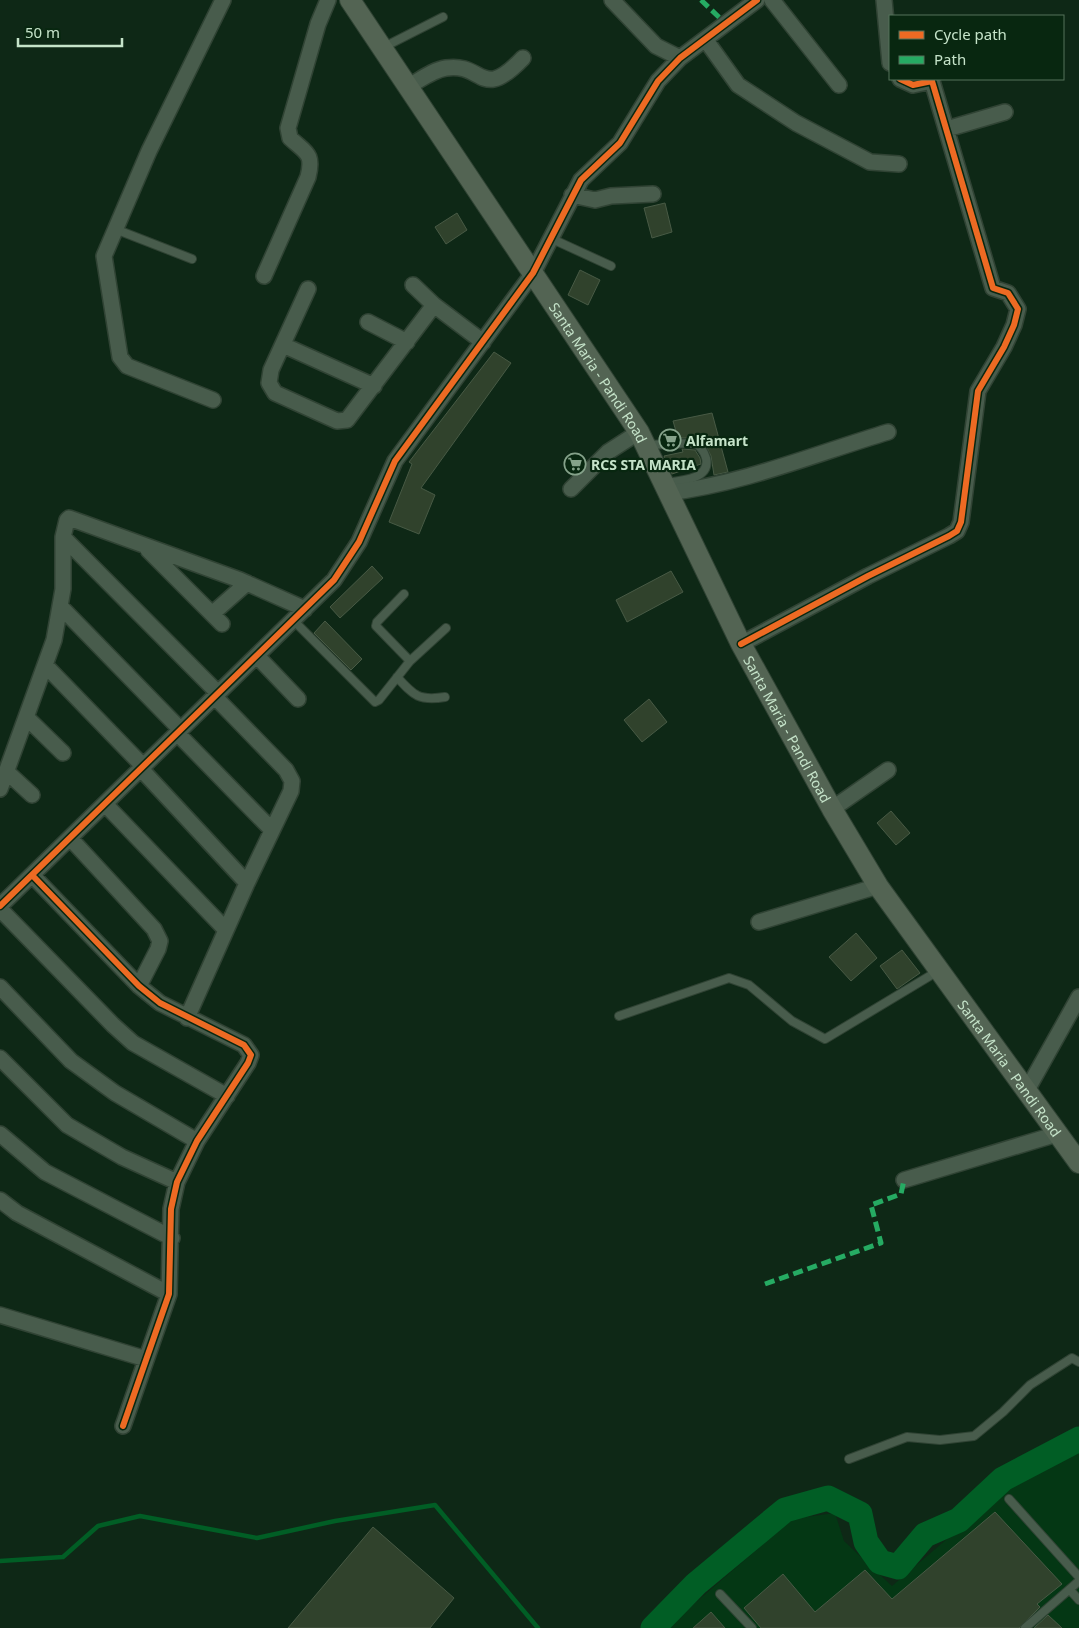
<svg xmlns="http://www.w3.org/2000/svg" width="1079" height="1628" font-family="'Noto Sans',sans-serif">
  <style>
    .built { fill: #043714 }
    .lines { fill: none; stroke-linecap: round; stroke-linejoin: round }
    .stream { stroke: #015e25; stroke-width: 4.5 }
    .river { stroke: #015e25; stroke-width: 25 }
    .building { fill: #30422c; stroke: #485a45 }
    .service-casing { stroke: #304334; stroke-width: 10 }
    .minor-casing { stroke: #304334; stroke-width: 18 }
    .secondary-casing { stroke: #304334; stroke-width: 22 }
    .service { stroke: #485c4c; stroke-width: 8 }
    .minor { stroke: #485c4c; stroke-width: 15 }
    .secondary { stroke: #536453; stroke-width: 20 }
    .quiet { stroke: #26ab63; stroke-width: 5; stroke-dasharray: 10 5; stroke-linecap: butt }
    .cycleway-casing { stroke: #082710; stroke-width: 9 }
    .cycleway { stroke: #ed6a23; stroke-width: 6 }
    .labels { text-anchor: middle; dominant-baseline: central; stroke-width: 4.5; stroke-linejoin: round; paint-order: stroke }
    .street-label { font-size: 14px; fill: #c5e3c9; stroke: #082710 }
    .poi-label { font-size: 14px; font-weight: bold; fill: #c5e3c9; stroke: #082710; text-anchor: start }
  </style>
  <rect width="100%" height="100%" fill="#0e2816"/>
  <!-- built -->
  <path class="built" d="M1079,1450V1628H666L792,1519L835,1513L844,1541L892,1586L1003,1491Z"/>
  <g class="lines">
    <!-- stream -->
    <path class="stream" d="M0,1561L63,1557L98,1526L140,1516L257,1538L335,1521L435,1505L538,1628"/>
    <!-- river -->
    <path class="river" d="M653,1628L696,1584L785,1510L828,1498L860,1514L866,1542L880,1562L898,1567L925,1535L959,1520L1003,1479L1079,1439"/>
  </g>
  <!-- building -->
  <path class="building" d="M665,203L672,232L652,238L644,208Z
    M457,213L467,230L446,244L435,227Z
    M580,270L600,280L588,305L568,295Z
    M494,352L511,363L421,488L435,495L419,534L389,522L412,464L409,462Z
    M712,413L728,472L714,475L711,456L706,446L696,438H678L673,421Z
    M682,449L695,450L700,458L701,464L672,474L664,456L683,452Z
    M372,566L383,578L340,618L330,607Z
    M671,571L683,592L627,622L616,600Z
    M325,621L362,659L351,670L314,633Z
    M649,699L667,722L642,742L624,720Z
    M891,811L910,833L896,845L877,823Z
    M856,933L877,958L851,981L829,957Z
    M902,950L920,973L897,989L880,966Z
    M995,1512L1062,1584L1037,1604L1040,1607L1019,1628H761L744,1608L783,1574L815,1612L865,1570L892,1599Z
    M373,1527L454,1598L430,1628H288Z
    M711,1612L725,1628H693Z
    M1048,1615L1062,1628H1034Z"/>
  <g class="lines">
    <!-- service casing -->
    <g class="service-casing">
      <path id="service" d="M382,48L443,17
        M115,229L192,259
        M550,238L611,266
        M647,445L694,443C700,446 704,451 706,458C711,480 679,481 664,483
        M404,594L377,622L376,626L410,661
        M293,620L375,702L379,700L410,661L446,628
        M397,677C414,696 419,701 445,697
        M619,1016L729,978L749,985L792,1021L825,1039L938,971
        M849,1459L907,1437L940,1440L974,1436L1003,1412L1030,1385L1072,1358L1079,1362
        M1009,1499L1079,1577
        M1070,1590L1079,1600
        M720,1594L752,1628
        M1025,1628L1079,1581"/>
    </g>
    <!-- minor casing -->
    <g class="minor-casing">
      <path id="minor" d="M612,0L656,46L680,58
        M772,0L839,85
        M884,0L890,63
        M705,39L738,85L796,123L870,162L899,164
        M407,87C419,81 432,70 446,68C484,62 480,103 523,58
        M947,129L1005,112
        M572,195L595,200L611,196L653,194
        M264,276L308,177C314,153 306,153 290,138L288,128L318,24L328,0
        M413,285L434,305L483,342
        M308,289L271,370L269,383L275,393L337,421L347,420L434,305
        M368,322L407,342
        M283,345L374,386
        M213,400L127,366L120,357L104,256L149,151L223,0
        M571,489L608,452L639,432
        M667,493C742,484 815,454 888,432
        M63,537L218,693
        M148,550L222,624
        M60,606L181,730
        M212,614L247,583
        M741,644L868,576L949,536L957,531L961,522L978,391L1004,347L1014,325L1018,309L1008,293L993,288L932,81L913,85L900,79
        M257,656L298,699
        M46,666L143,766
        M27,718L63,753
        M177,733L272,830
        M141,769L247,883
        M7,772L32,795
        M0,789L54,640L63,589V537L67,520L69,518L83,523L240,580L305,609
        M105,804L226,930
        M832,809L888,770
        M70,838L154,929L160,941L158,949L139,986
        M32,875L139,986L160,1003L244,1045L251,1055L248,1063L197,1141L177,1182L171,1209L169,1294L123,1426
        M0,906L334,580L359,542L395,461L533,273L581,180L620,143L658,81L680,58L757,0
        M0,909L113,1025L133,1043L227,1096
        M759,922L878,886
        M0,987L71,1061L115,1093L197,1141
        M187,1018L247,883L291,791L292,781L286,770L215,697
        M0,1058L67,1125L122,1157L177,1182
        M1027,1090L1079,997
        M0,1134L45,1172L172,1238
        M904,1180L1057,1134
        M0,1200L17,1213L169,1294
        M0,1315L146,1359"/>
    </g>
    <!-- secondary casing -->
    <g class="secondary-casing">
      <g id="secondary">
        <path id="s1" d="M350,0L639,432L741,644L832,809L878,886L1079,1163"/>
      </g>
    </g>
    <!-- service -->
    <use href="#service" class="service"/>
    <!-- minor -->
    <use href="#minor" class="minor"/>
    <!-- secondary -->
    <use href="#secondary" class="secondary"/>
    <!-- quiet -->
    <path class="quiet" d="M701,0L725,23
      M765,1284L881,1243L871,1205L901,1194L904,1180"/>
    <!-- cycleway casing -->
    <g class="cycleway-casing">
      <path id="cycleway" d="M741,644L868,576L949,536L957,531L961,522L978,391L1004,347L1014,325L1018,309L1008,293L993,288L932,81L913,85L900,79
        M32,875L139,986L160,1003L244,1045L251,1055L248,1063L197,1141L177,1182L171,1209L169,1294L123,1426
        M0,906L334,580L359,542L395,461L533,273L581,180L620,143L658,81L680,58L757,0"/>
    </g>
    <!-- cycleway -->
    <use href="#cycleway" class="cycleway"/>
  </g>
  <!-- icons -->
  <defs>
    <g id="supermarket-ring" transform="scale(1.125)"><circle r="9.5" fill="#082710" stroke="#85a28a" stroke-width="1.5"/><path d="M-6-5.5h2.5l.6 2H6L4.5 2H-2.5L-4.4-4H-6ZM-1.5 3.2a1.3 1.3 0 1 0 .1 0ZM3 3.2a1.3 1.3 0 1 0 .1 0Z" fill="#85a28a"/></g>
  </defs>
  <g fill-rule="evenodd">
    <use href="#supermarket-ring" x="670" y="440"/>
    <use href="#supermarket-ring" x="575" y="464"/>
  </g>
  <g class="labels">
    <!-- street labels -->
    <g class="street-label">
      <text stroke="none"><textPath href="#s1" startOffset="448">Santa Maria - Pandi Road</textPath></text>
      <text stroke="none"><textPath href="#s1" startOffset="852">Santa Maria - Pandi Road</textPath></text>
      <text stroke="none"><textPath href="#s1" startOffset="1258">Santa Maria - Pandi Road</textPath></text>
    </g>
    <!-- poi labels -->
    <g class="poi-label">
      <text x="686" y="440">Alfamart</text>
      <text x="591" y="464">RCS STA MARIA</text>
    </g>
  </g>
  <!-- legend -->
  <rect x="889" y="15" width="175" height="65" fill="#082710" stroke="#54725a"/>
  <rect x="899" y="31" width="25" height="8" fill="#ed6a23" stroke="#54725a"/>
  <text x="934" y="40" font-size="15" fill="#c5e3c9">Cycle path</text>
  <rect x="899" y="56" width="25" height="8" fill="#26ab63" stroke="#54725a"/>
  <text x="934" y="65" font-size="15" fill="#c5e3c9">Path</text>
  <!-- scale -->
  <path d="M18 38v8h104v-8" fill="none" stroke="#c5e3c9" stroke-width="2.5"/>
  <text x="25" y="38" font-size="15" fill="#c5e3c9" stroke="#082710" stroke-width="4" paint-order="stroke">50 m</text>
</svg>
